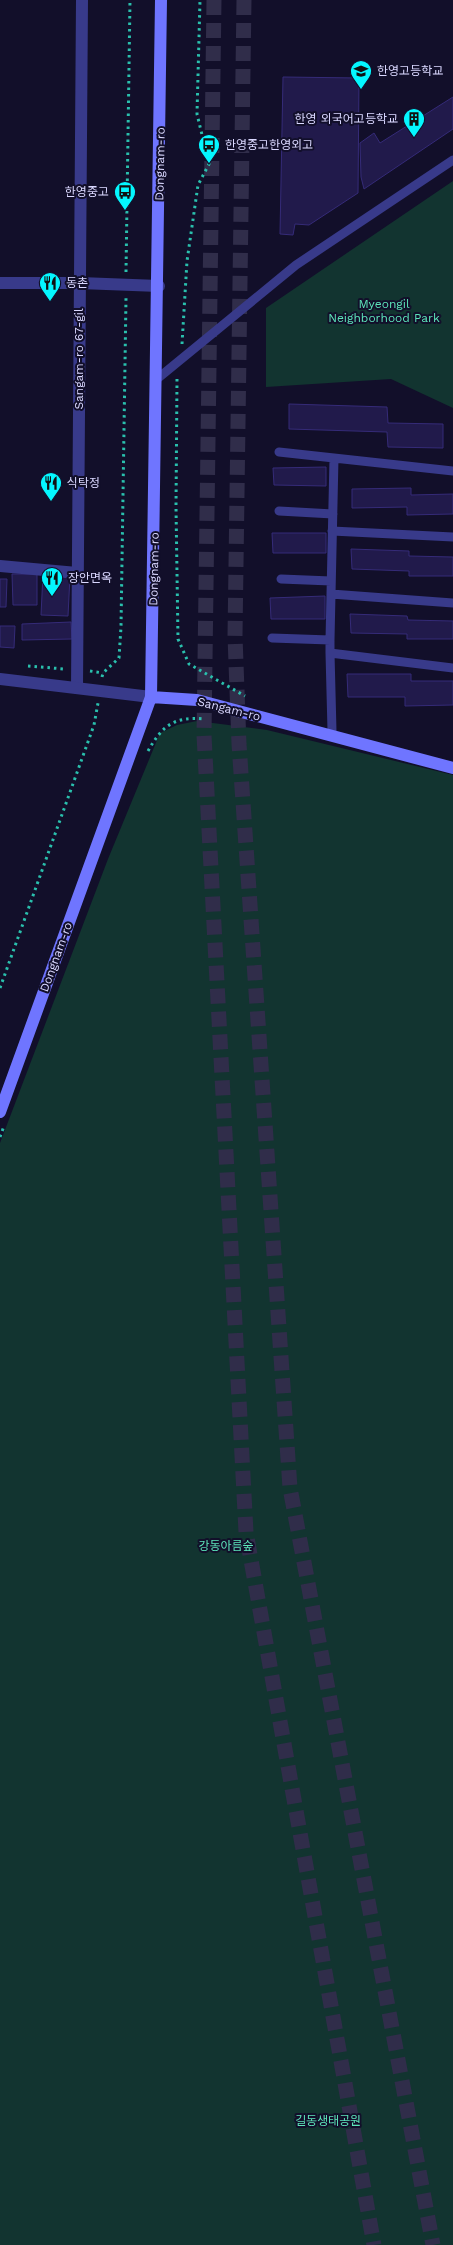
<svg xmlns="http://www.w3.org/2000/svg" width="453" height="2245" font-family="'Work Sans','Noto Sans KR',sans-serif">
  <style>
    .green { fill: #123430 }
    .building { fill: #211a4b; stroke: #352b78 }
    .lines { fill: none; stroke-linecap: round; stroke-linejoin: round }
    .motorway-tunnel { stroke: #302d4a; stroke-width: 15; stroke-dasharray: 15 8; stroke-linecap: butt }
    .path { stroke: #2ac0ad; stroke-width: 3; stroke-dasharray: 2.5 4; stroke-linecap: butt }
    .service { stroke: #383a8a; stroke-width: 9 }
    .minor { stroke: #383a8a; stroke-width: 12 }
    .tertiary { stroke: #383a8a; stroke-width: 12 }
    .secondary { stroke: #6f75ff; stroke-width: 12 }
    .labels { text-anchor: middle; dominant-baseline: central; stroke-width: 4; stroke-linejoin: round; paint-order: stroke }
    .poi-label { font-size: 12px; fill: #dad8ff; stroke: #120f2a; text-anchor: start }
    .street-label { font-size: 12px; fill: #dad8ff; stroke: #120f2a }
    .park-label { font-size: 12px; fill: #5de5ba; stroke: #120f2a }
  </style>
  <rect width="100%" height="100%" fill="#120f2a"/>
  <!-- green -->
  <path class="green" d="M453,181V408L391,379L266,387V308Z
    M197,721L267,730L453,775V2245H0V1143L108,859L160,733L177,725Z"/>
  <!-- building -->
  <path class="building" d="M283,77L359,78L358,193L309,225L295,224L293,235L280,234Z
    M453,97V129L364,189L361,177L360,143L374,133L380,143Z
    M289,404L387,407L388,423L443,424V448L388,447L387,432L289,429Z
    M326,467V486L274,485L273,468Z
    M411,488V495L453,494V514L407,515V507L352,508V489Z
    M272,533H326V553H273Z
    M351,549L409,551V556L453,557V576H409V571L352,569Z
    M12,574H37V605H13Z
    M43,574L70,576L68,616L41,615Z
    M0,579H7L6,607H0Z
    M325,596V619H271L270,598Z
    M350,614L407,616L408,620L453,621V639H407V634L351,633Z
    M71,622L72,639L22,640V624Z
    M0,626H15L14,648L0,647Z
    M347,674H411V681H453V705L405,706V697H348Z"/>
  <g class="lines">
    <!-- motorway-tunnel -->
    <path class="motorway-tunnel" d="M214,0L204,735L246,1532L374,2245
      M244,0L235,636L239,744L290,1488L433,2245"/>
    <!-- path -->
    <path class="path" d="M126,272L130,0
      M182,344L187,261L198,185L209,164L197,114L200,0
      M177,379L176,507L178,639L189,664L245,696
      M28,666L64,669
      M90,671L103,673
      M102,677L103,673L119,658L121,627L126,298
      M148,751C162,726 174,716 204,719
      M0,988L94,725L98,703
      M0,1137L4,1126"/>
    <!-- service -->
    <path class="service" d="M157,379L296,265L453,160
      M279,452L334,458
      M453,471L334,458L330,640V653L453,668
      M279,511L333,514
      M332,531L453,537
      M281,579L331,581
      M331,594L453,603
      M272,638L330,640
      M330,653L332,731"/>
    <!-- minor -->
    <path class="minor" d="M0,283H80L159,286
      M0,566L77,573
      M77,688L82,0"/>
    <!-- tertiary -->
    <path class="tertiary" d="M0,679L151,697"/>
    <!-- secondary -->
    <path class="secondary" d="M151,697L197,700L453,768
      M0,1112L151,697L161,0"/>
  </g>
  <!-- icons -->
  <defs>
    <g id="school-pin" transform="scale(1.125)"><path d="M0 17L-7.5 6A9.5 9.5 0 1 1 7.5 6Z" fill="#04f7ff" stroke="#120f2a"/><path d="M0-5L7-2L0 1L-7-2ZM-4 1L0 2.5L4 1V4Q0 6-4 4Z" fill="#111"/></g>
    <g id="building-pin" transform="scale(1.125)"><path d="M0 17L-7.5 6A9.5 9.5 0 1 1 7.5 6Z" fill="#04f7ff" stroke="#120f2a"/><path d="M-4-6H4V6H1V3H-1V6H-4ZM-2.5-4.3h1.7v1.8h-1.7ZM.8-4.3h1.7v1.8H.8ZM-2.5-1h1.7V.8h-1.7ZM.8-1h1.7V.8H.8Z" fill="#111"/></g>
    <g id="bus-pin" transform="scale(1.125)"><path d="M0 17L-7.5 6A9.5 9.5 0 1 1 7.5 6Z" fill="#04f7ff" stroke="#120f2a"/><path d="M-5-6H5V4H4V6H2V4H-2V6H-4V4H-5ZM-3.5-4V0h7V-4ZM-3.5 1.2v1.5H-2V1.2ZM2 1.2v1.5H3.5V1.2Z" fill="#111"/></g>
    <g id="restaurant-pin" transform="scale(1.125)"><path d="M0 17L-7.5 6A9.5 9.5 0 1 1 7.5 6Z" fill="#04f7ff" stroke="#120f2a"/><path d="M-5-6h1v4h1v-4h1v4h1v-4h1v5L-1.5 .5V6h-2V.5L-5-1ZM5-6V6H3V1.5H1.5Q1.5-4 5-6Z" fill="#111"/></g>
  </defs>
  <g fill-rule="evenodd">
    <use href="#school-pin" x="361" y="71"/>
    <use href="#building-pin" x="414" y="119"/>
    <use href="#bus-pin" x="209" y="145"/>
    <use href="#bus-pin" x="125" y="192"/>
    <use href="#restaurant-pin" x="50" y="283"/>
    <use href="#restaurant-pin" x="51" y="483"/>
    <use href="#restaurant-pin" x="52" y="578"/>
  </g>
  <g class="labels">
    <!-- poi labels -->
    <g class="poi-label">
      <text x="377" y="71">한영고등학교</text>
      <text x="398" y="119" text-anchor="end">한영 외국어고등학교</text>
      <text x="225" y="145">한영중고한영외고</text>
      <text x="109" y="192" text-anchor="end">한영중고</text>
      <text x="66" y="283">동촌</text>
      <text x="67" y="483">식탁정</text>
      <text x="68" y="578">장안면옥</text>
    </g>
    <!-- street labels -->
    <g class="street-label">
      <text transform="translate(160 164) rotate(-89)">Dongnam-ro</text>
      <text transform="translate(79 359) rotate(-90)">Sangam-ro 67-gil</text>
      <text transform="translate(154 569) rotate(-89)">Dongnam-ro</text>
      <text transform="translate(229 709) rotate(14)">Sangam-ro</text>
      <text transform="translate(56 957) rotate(-70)">Dongnam-ro</text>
    </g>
    <!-- park labels -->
    <g class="park-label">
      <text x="384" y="304">Myeongil<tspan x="384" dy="14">Neighborhood Park</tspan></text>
      <text x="226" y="1546">강동아름숲</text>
      <text x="328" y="2121">길동생태공원</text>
    </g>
  </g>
</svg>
